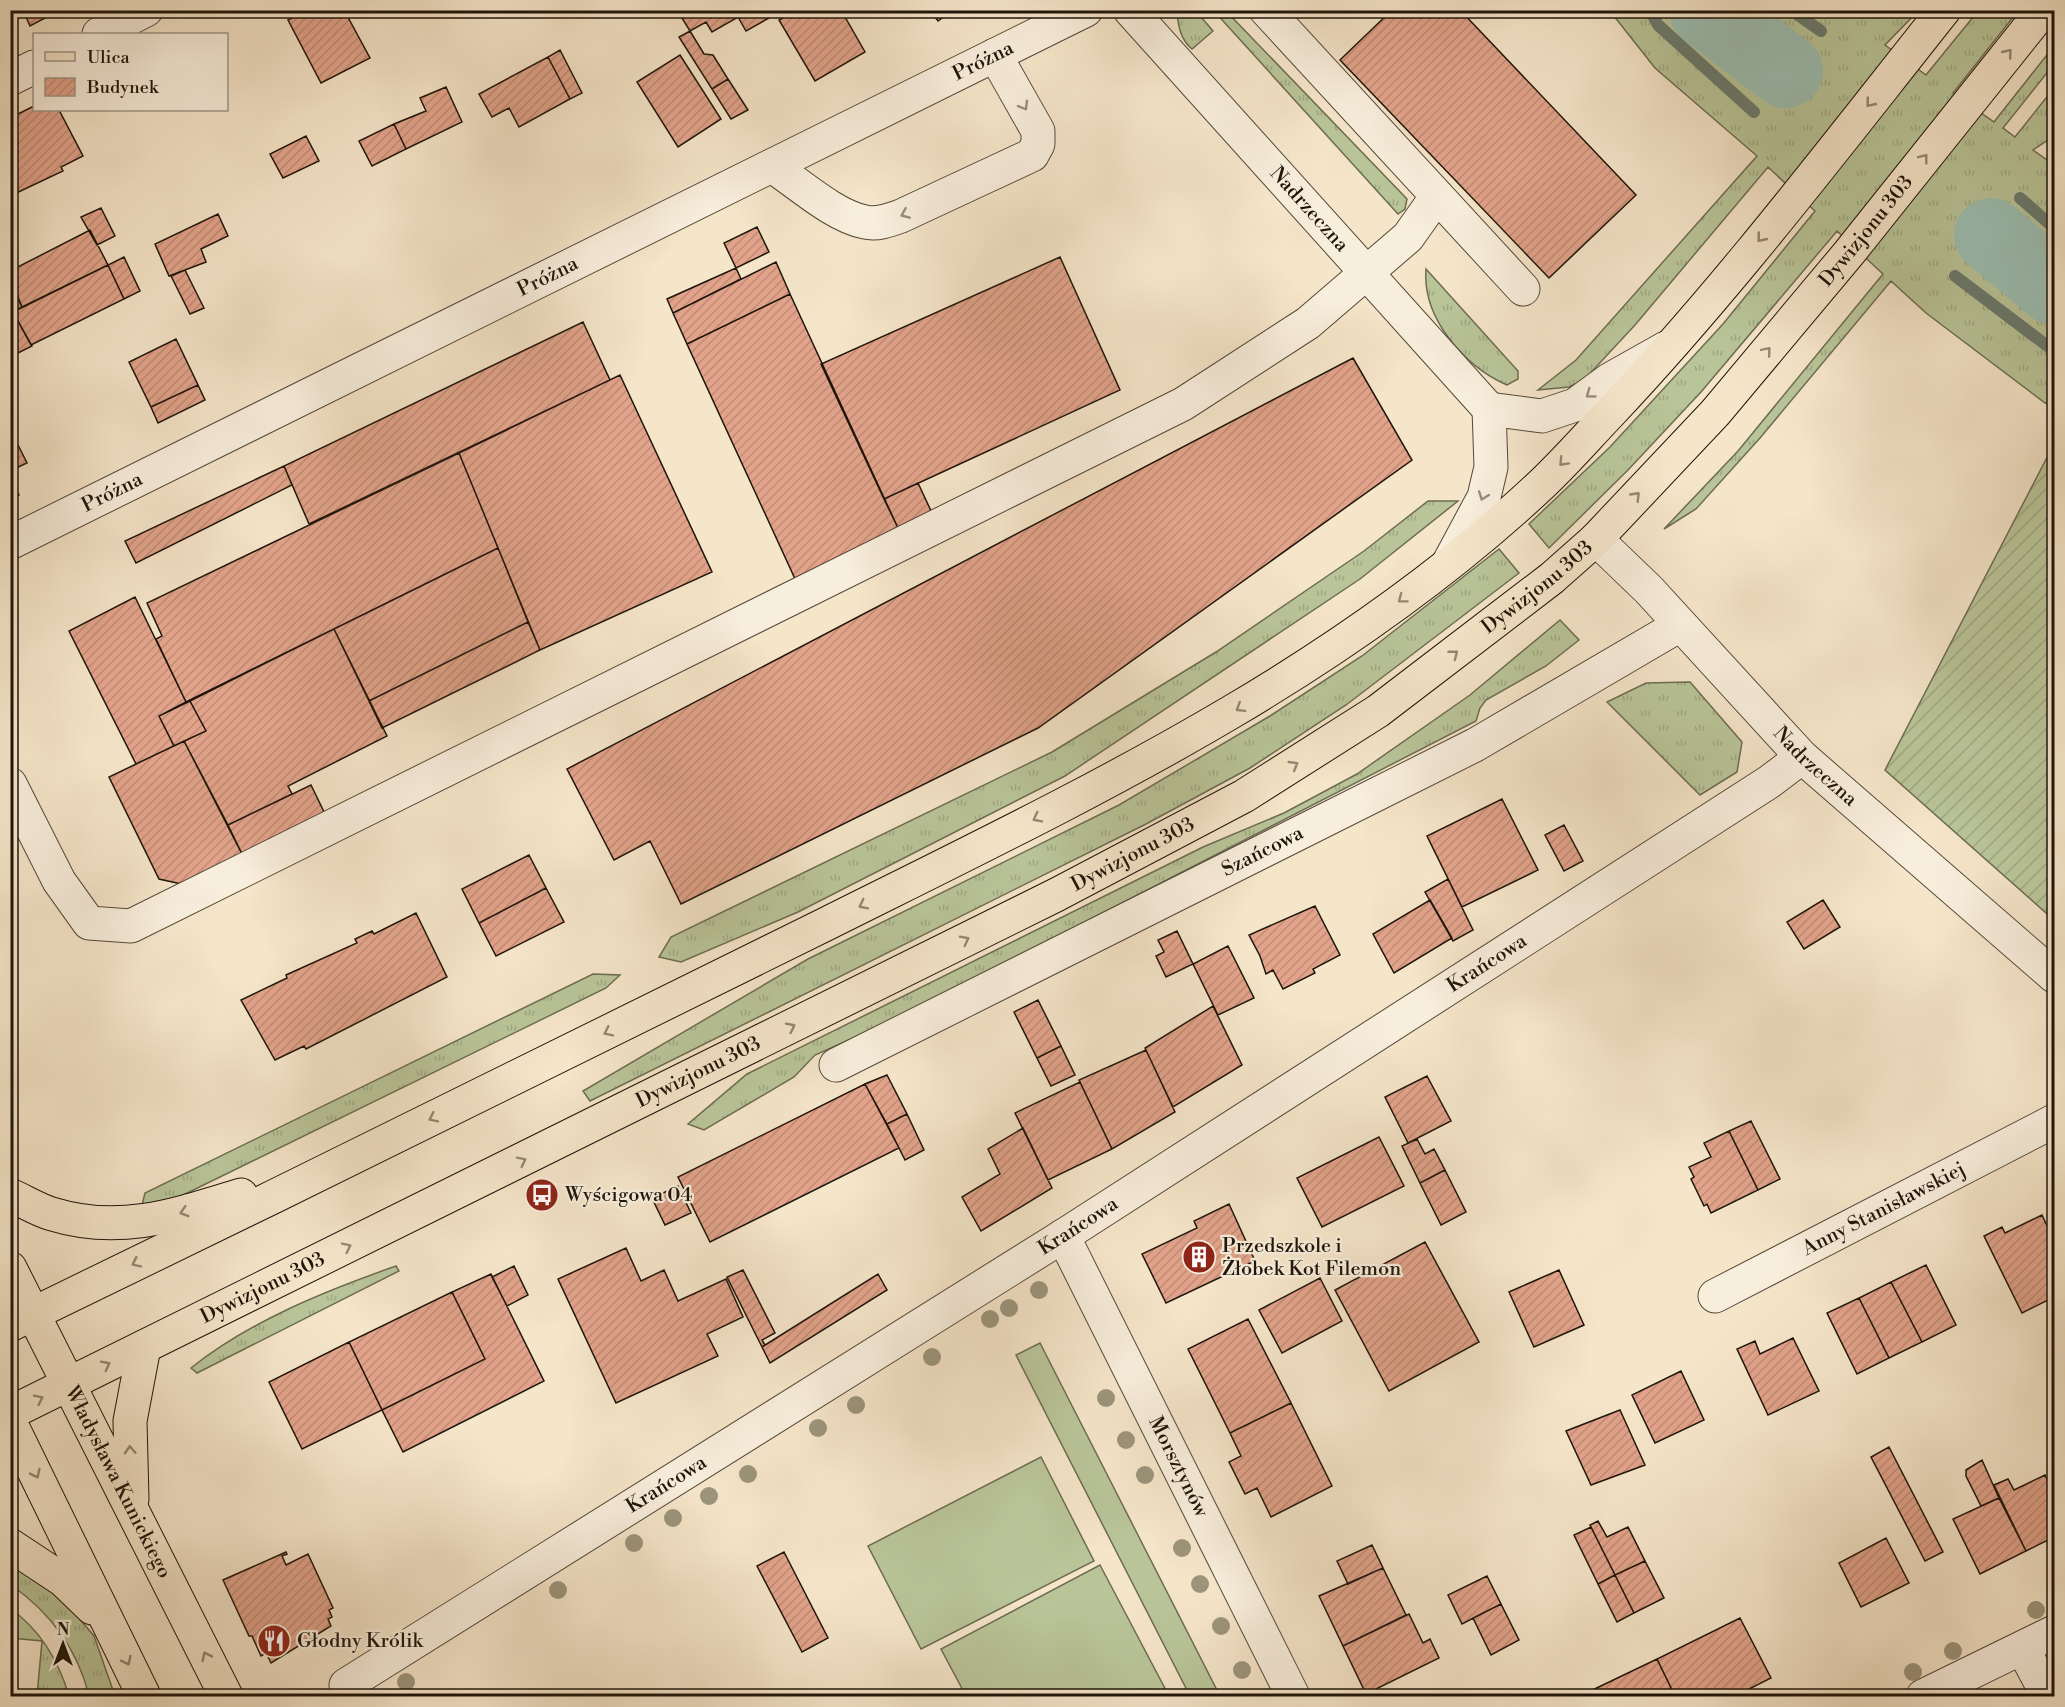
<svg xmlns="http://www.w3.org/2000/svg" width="2065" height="1707" font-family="'Libre Bodoni',serif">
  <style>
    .grass { fill: url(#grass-tufts); stroke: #6c6c52; stroke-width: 1.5 }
    .garden { fill: url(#garden-furrows); stroke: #6c6c52; stroke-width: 1.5 }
    .pitch { fill: #b9c599; stroke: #6c6c52; stroke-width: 1.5 }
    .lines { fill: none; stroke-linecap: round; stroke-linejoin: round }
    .stream { stroke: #6a7b6f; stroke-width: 12 }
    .river { stroke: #9cbfb3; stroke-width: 74 }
    .building { fill: url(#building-hatch); stroke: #1e140a; stroke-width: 1.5 }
    .minor-casing { stroke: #54483a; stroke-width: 35 }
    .major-casing { stroke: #1e140a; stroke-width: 35 }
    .minor { stroke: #f8eedc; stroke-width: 33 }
    .major { stroke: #f5e5c9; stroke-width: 33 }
    .tree { fill: #9c947b }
    .oneway { stroke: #948773 }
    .oneway2 { stroke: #968c7e }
    .labels { text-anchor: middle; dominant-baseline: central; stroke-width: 4.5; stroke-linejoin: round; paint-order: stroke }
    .street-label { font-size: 20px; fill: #1e140a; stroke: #f8eedc }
    .poi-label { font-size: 20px; fill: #1e140a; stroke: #f8eedc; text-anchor: start }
  </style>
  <defs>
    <pattern id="grass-tufts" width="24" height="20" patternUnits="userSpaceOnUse" patternTransform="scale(1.5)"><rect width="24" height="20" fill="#b9c599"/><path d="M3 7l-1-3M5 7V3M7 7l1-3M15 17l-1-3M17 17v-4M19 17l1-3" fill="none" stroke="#9fa882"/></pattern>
    <pattern id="garden-furrows" width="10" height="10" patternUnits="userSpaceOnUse" patternTransform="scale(1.5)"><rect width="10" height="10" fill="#b9c599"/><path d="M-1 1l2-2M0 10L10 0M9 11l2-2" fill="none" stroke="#9fa882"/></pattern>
    <pattern id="building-hatch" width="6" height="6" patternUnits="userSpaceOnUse" patternTransform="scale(1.5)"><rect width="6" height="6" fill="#e1a38a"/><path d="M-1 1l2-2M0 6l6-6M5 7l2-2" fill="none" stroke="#c18b76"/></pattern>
  </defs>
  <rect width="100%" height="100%" fill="#f5e5c9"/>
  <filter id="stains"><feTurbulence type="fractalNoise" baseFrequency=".00333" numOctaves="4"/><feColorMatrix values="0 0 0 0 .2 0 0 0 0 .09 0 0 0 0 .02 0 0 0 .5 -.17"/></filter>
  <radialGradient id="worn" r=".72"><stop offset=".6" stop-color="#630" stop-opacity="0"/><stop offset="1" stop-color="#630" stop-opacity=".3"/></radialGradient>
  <!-- grass -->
  <path class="grass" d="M1857,10L1861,16L1865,11H1918L1885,45L1926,75L1978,11H2018L1953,93L1994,122L2054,46V64L2003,128L2015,137L2054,88V136L2033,150L2054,165V405L2045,403L1926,313L1891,281L1760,438L1696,509L1664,529L1738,451L1883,274L1837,231L1701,392L1628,470L1549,548L1529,524L1610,447L1723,324L1815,211L1768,167L1635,325L1584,380L1569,387L1538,390L1576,360L1757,156L1655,68L1610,11Z
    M1177,11H1196L1213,31L1192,49C1180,39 1178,25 1177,11Z
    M1214,11H1226L1407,199L1405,209L1398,214Z
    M1426,269L1518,371V379L1507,385C1464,366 1422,318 1426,269Z
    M1428,501H1458L1360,579L1065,776L798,912L681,962L659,957L671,937L1052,752L1216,652L1364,551Z
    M1499,549L1519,573L1346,705L1250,768L1146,824L590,1101L583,1091L808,959L1119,805L1270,716L1362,656Z
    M1560,620L1579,640L1546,666L1486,700L1480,708L1476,721L902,1016L815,1055L794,1077L704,1130L688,1124L747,1074L1203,847L1284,813L1357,774L1470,695Z
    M1690,682L1742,742L1737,772L1700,795L1607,702L1646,683Z
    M593,974L620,975L606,988L177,1198L141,1209L145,1193Z
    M396,1266L399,1271L197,1373L191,1368C250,1321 325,1291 396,1266Z
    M10,1559L66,1603L94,1636L115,1696H89C78,1650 50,1612 11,1585Z
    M11,1609C40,1630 59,1662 69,1696H37L42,1641L11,1638Z"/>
  <!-- garden -->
  <path class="garden" d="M2054,444V920L1885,770Z"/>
  <!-- pitch -->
  <path class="pitch" d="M1040,1343L1220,1696H1190L1016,1355Z
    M1041,1457L1094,1561L921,1649L868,1546Z
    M1100,1565L1169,1696H966L941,1649Z"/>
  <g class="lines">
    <!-- stream -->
    <path class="stream" d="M1650,10L1658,25L1754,112
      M1791,10L1821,31
      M2020,198L2054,228
      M1955,276L2054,351"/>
    <!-- river -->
    <path class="river" d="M1706,10L1786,71
      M1991,235L2054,288"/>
  </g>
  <!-- building -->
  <path class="building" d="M23,10H60L30,26Z
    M307,10H344L370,58L321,83L288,20Z
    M677,10H764L769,18L746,31L738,17L712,32L706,22L690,31Z
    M764,10H781L769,18Z
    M797,10H841L865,52L815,81L779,20Z
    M930,10H953L938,21Z
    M1392,10H1460L1636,195L1549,278L1340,60Z
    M690,31L704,54L713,55L728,79L712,89L679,37Z
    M560,50L582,93L570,99L548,57Z
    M680,55L721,119L678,147L637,82Z
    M548,57L570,99L519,127L509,108L492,117L479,94Z
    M728,79L748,110L731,119L712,89Z
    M446,87L462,122L406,149L394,124L426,111L420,98Z
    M34,106V110H59L83,156L61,167L63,171L10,196V118Z
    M394,124L406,149L372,166L359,141Z
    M306,136L319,161L283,178L270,154Z
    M101,208L115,236L97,245L81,217Z
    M218,214L228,236L201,249L206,262L169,276L155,244Z
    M757,227L769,252L736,268L724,243Z
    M90,230L108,265L22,307L10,282V271Z
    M124,257L140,291L124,299L108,265Z
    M1060,257L1120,390L884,499L821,364Z
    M776,262L790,294L687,344L673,313Z
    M108,265L124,299L31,345L13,312Z
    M736,268L741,279L673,313L667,299Z
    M185,270L204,308L190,314L171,276Z
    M16,292L22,307L10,313V294Z
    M790,294L898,528L796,581L687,344Z
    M13,312L32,346L10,357V313Z
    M583,322L610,380L309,524L284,466Z
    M176,339L198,385L151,407L129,362Z
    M1353,358L1412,460L1038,728L681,904L650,841L614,860L567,769Z
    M620,375L712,572L540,650L459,453Z
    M198,385L205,400L158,423L151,407Z
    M10,429L27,463L10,471Z
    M459,453L498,548L186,702L156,639L162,636L147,603Z
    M284,466L292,485L136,563L125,541Z
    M10,477L19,495L10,500Z
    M918,483L932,513L898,528L884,499Z
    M498,548L528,622L369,701L334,629Z
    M135,597L186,702L159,716L174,746L136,764L69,631Z
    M528,622L540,650L382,728L369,701Z
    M334,629L387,736L288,786L292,794L228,825L184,741L206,731L190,701Z
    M190,701L206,731L174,746L159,716Z
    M184,741L243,856L186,885L159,879L109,777Z
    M311,785L326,816L243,856L228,825Z
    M1502,799L1538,870L1462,907L1427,836Z
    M1564,825L1583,861L1564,871L1545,835Z
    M529,855L546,888L479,923L462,889Z
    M1448,879L1473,930L1453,941L1425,892Z
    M546,888L564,922L496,956L479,923Z
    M1430,900L1452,938L1394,973L1373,934Z
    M1823,900L1840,927L1804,949L1787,922Z
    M1315,906L1340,955L1313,969L1315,973L1283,989L1273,970L1266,974L1260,956L1249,935Z
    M416,913L447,977L306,1049L304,1046L275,1060L241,1000L287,978L286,975L357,943L355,939L372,931L374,934Z
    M1177,931L1193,964L1166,977L1156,956L1164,952L1158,940Z
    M1228,946L1254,998L1218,1015L1193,964Z
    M1038,1000L1061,1046L1037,1058L1014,1012Z
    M1213,1006L1242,1065L1173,1107L1145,1048Z
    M1061,1046L1075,1075L1051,1086L1037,1058Z
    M1146,1050L1175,1112L1112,1149L1079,1080Z
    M887,1075L907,1114L887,1124L865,1084Z
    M1427,1076L1451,1121L1408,1143L1385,1097Z
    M1080,1082L1112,1149L1048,1180L1015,1113Z
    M865,1084L899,1148L710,1242L678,1177Z
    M907,1114L924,1150L905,1160L887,1124Z
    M1751,1121L1780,1179L1758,1190L1729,1131Z
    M1023,1128L1052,1188L981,1231L962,1197L1000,1174L988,1149Z
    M1729,1131L1758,1190L1711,1213L1707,1204L1704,1206L1691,1179L1694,1177L1689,1167L1711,1157L1704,1143Z
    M1379,1137L1404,1186L1322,1227L1297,1178Z
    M1417,1139L1425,1154L1434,1149L1445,1170L1420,1183L1402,1146Z
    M1445,1170L1466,1212L1441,1225L1420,1183Z
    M678,1186L691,1213L665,1225L652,1198Z
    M1229,1204L1255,1261L1166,1303L1142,1254L1197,1228L1194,1221Z
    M2042,1215L2054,1241V1297L2022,1313L1984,1236L2002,1227L2005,1233Z
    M1425,1242L1479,1342L1389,1391L1335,1290Z
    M626,1248L641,1281L664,1270L678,1301L726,1279L743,1317L707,1334L718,1356L616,1403L558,1279Z
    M1926,1265L1956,1325L1922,1342L1891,1282Z
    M514,1266L528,1295L507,1306L492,1277Z
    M743,1270L775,1333L762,1340L765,1345L762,1347L727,1277Z
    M1559,1270L1584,1325L1534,1347L1509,1292Z
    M491,1274L544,1381L403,1452L382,1410L485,1359L452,1292Z
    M878,1274L887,1290L770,1363L762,1347Z
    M1320,1278L1342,1321L1282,1353L1259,1310Z
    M1891,1282L1922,1342L1889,1358L1859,1298Z
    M452,1292L485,1359L382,1410L349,1342Z
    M1859,1298L1889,1358L1857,1374L1827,1313Z
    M1248,1319L1291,1403L1230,1433L1188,1349Z
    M1793,1338L1819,1391L1768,1415L1737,1349L1755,1341L1760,1354Z
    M349,1342L382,1410L302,1449L269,1382Z
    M1681,1371L1704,1420L1655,1443L1632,1395Z
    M1291,1403L1332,1486L1271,1517L1257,1488L1245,1494L1229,1462L1241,1456L1230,1433Z
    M1620,1410L1645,1465L1591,1485L1566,1431Z
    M1889,1447L1943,1552L1925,1561L1871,1457Z
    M1982,1460L1999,1498L1981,1506L1966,1476V1470Z
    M2045,1475L2054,1495V1537L2026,1551L1994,1485L2008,1479L2014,1490Z
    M1999,1498L2026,1551L1980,1574L1953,1519Z
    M1598,1521L1607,1537L1628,1527L1645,1561L1615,1575L1590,1525Z
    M1591,1527L1615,1575L1598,1584L1574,1535Z
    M1886,1538L1909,1583L1861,1607L1839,1563Z
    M1372,1545L1383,1568L1348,1584L1337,1561Z
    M286,1552L287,1554L282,1556L286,1565L308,1554L333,1608L329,1610L332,1617L328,1619L331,1626L271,1663L266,1653L261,1656L252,1636H249L223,1580Z
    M784,1552L828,1638L802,1652L757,1566Z
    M1645,1561L1664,1598L1634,1613L1615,1575Z
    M1383,1568L1406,1615L1343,1646L1319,1596Z
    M1615,1575L1634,1613L1617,1622L1598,1584Z
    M1487,1576L1501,1604L1462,1624L1448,1595Z
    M1501,1604L1519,1640L1491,1655L1473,1618Z
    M1409,1614L1423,1643L1430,1639L1439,1658L1366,1694L1343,1646Z
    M1740,1618L1771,1678L1745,1691L1747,1696H1675L1657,1659Z
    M1657,1659L1675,1696H1580Z"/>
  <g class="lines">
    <!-- minor casing -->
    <g class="minor-casing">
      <g id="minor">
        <path id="s1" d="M1130,10L1489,409"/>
        <path d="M1266,10L1523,289"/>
        <path d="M99,34L146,10"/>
        <path d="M10,79L34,67"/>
        <path d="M772,166C798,183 834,216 865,222C877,225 890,220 901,216L1032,155L1038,144V131L995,55"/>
        <path id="s2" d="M1596,539L1649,590L1802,757L2054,976"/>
        <path id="s3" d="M10,543L1086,10"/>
        <path d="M1448,564L1484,497L1491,467L1489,409L1542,416L1575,405L1609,380L1666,348"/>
        <path d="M10,784L59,881L89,923L131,926L1183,404L1308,323L1408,237L1437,196"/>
        <path id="s4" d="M836,1065L1475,745L1680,625"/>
        <path id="s5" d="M1063,1236L1293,1696"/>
        <path id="s6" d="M1715,1296L2054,1121"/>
        <path d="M2023,1649L2048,1696"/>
        <path id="s7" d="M346,1685L1063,1236L1769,782L1802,757"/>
        <path d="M1923,1696L2054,1632"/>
      </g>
    </g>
    <!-- major casing -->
    <g class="major-casing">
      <g id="major">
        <path d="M10,1195C24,1201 38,1210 52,1214C120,1235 176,1215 241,1195"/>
        <path id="s8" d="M10,1268L226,1696"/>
        <path d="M10,1325C282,1193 554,1060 824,925C1076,799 1335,679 1543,483C1566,461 1587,437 1609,414C1729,287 1835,147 1944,10"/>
        <path id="s9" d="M10,1413L1056,895L1244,796L1378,711L1552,578L1596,539L1715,413L1849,253L2043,10"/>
        <path d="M10,1422L144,1696"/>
        <path d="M132,1499L130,1421L144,1347"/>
        <path d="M10,1545L63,1580L92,1608"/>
      </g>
    </g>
    <!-- minor -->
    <use href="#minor" class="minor"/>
    <!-- major -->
    <use href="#major" class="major"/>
  </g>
  <!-- trees -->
  <g class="tree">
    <circle cx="1039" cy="1290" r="9"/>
    <circle cx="1009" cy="1308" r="9"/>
    <circle cx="990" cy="1319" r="9"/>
    <circle cx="932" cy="1357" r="9"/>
    <circle cx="1106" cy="1398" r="9"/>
    <circle cx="856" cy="1405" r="9"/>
    <circle cx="818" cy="1428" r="9"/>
    <circle cx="1126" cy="1440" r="9"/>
    <circle cx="748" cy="1474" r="9"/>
    <circle cx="1145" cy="1475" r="9"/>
    <circle cx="709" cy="1496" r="9"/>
    <circle cx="673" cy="1518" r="9"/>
    <circle cx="634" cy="1543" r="9"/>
    <circle cx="1182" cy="1548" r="9"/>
    <circle cx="1200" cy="1584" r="9"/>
    <circle cx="558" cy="1590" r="9"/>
    <circle cx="2036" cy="1610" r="9"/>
    <circle cx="1221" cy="1626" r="9"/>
    <circle cx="1953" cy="1651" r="9"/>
    <circle cx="1242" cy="1670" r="9"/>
    <circle cx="1913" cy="1672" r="9"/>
    <circle cx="406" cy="1682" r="9"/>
  </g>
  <!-- one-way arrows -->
  <defs><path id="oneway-chevron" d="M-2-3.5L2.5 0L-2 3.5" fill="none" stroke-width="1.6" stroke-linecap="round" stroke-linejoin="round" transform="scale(1.5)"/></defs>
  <g class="oneway">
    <use href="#oneway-chevron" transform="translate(2008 53) rotate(-51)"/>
    <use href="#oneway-chevron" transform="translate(1870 103) rotate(129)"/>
    <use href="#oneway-chevron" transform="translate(1924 158) rotate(-52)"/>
    <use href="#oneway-chevron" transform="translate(1761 238) rotate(129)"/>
    <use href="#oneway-chevron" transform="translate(1767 351) rotate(-50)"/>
    <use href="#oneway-chevron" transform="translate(1563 462) rotate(133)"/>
    <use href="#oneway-chevron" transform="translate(1636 496) rotate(-46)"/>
    <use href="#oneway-chevron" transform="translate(1402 599) rotate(143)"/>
    <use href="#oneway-chevron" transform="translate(1454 654) rotate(-38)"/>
    <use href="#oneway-chevron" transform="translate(1240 708) rotate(148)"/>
    <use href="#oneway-chevron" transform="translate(1294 765) rotate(-31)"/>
    <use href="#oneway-chevron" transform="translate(1037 818) rotate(153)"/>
    <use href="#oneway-chevron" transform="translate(863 905) rotate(153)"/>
    <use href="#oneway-chevron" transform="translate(965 940) rotate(-27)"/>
    <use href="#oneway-chevron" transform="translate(791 1027) rotate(-27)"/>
    <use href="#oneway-chevron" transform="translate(608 1032) rotate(154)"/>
    <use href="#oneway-chevron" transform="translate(433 1118) rotate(154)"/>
    <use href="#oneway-chevron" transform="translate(522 1161) rotate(-26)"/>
    <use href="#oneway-chevron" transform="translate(184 1212) rotate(163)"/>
    <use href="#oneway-chevron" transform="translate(347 1247) rotate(-26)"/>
    <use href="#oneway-chevron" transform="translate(136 1263) rotate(154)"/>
    <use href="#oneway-chevron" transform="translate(106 1365) rotate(-27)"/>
    <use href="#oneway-chevron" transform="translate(39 1399) rotate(-26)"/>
    <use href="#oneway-chevron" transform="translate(130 1450) rotate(-93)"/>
    <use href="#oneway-chevron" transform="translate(36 1474) rotate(64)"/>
    <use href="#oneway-chevron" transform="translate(206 1656) rotate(-116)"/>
    <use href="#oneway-chevron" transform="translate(127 1661) rotate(64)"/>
  </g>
  <g class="oneway2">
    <use href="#oneway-chevron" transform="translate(1024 106) rotate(60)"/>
    <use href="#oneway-chevron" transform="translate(905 214) rotate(157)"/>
    <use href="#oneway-chevron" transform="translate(1590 394) rotate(144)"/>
    <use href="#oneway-chevron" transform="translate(1483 496) rotate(110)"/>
  </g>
  <!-- icons -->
  <defs>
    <g id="bus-disc" transform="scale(1.725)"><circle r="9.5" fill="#8f2418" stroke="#f8eedc"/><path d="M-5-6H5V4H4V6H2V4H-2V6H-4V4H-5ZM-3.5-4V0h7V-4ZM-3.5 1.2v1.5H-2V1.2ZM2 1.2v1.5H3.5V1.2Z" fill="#fff"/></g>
    <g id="building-disc" transform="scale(1.725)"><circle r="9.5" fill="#8f2418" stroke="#f8eedc"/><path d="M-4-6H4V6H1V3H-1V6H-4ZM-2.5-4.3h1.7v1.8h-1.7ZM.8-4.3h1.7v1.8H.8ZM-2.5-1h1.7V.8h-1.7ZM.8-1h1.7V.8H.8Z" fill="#fff"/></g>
    <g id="restaurant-disc" transform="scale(1.725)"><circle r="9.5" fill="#8f2418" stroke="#f8eedc"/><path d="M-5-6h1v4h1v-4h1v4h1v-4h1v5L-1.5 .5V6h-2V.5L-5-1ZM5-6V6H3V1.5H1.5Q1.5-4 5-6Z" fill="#fff"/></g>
  </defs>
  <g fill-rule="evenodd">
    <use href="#bus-disc" x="542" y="1195"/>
    <use href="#building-disc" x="1199" y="1257"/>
    <use href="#restaurant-disc" x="274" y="1641"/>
  </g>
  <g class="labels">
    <!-- street labels -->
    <g class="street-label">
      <text stroke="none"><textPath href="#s3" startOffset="1086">Próżna</textPath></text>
      <text stroke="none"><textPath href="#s1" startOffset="268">Nadrzeczna</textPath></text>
      <text stroke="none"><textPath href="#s9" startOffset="2226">Dywizjonu 303</textPath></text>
      <text stroke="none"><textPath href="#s3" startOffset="600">Próżna</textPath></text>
      <text stroke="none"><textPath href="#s3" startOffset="114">Próżna</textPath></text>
      <text stroke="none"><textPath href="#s9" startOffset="1740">Dywizjonu 303</textPath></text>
      <text stroke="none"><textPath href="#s2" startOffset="316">Nadrzeczna</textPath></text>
      <text stroke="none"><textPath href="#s4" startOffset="477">Szańcowa</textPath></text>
      <text stroke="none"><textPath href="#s9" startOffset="1254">Dywizjonu 303</textPath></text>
      <text stroke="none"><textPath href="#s7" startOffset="1350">Krańcowa</textPath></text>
      <text stroke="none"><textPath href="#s9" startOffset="768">Dywizjonu 303</textPath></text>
      <text stroke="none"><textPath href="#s6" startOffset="190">Anny Stanisławskiej</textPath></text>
      <text stroke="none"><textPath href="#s7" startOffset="864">Krańcowa</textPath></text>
      <text stroke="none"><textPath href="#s9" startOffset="282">Dywizjonu 303</textPath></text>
      <text stroke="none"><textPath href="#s5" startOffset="258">Morsztynów</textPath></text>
      <text stroke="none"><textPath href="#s8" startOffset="240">Władysława Kunickiego</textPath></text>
      <text stroke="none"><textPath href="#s7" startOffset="378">Krańcowa</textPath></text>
    </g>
    <!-- poi labels -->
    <g class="poi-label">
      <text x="565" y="1195">Wyścigowa 04</text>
      <text x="1222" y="1246">Przedszkole i<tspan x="1222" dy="23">Żłobek Kot Filemon</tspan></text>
      <text x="297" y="1641">Głodny Królik</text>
    </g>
  </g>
  <!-- margin -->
  <rect width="2065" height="1707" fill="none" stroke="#f5e5c9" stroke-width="36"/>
  <rect x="12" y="12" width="2041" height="1683" fill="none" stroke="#1e140a" stroke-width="3"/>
  <rect x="18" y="18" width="2029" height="1671" fill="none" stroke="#1e140a" stroke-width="1.5"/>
  <!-- legend -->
  <rect x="33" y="33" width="195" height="78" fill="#f8eedc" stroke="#a19788" stroke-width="1.5"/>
  <rect x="45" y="52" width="30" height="9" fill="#f5e5c9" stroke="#a19788" stroke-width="1.5"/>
  <text x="87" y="63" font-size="18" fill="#1e140a">Ulica</text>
  <rect x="45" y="78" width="30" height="18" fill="url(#building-hatch)" stroke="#a19788" stroke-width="1.5"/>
  <text x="87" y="93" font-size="18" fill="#1e140a">Budynek</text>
  <!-- north arrow -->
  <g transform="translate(63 1644)" stroke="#f8eedc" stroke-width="4.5" paint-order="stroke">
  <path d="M0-4.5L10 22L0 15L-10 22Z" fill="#1e140a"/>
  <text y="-9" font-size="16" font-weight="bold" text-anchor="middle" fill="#1e140a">N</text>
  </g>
  <rect width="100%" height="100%" filter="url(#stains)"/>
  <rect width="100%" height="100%" fill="url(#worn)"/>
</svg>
